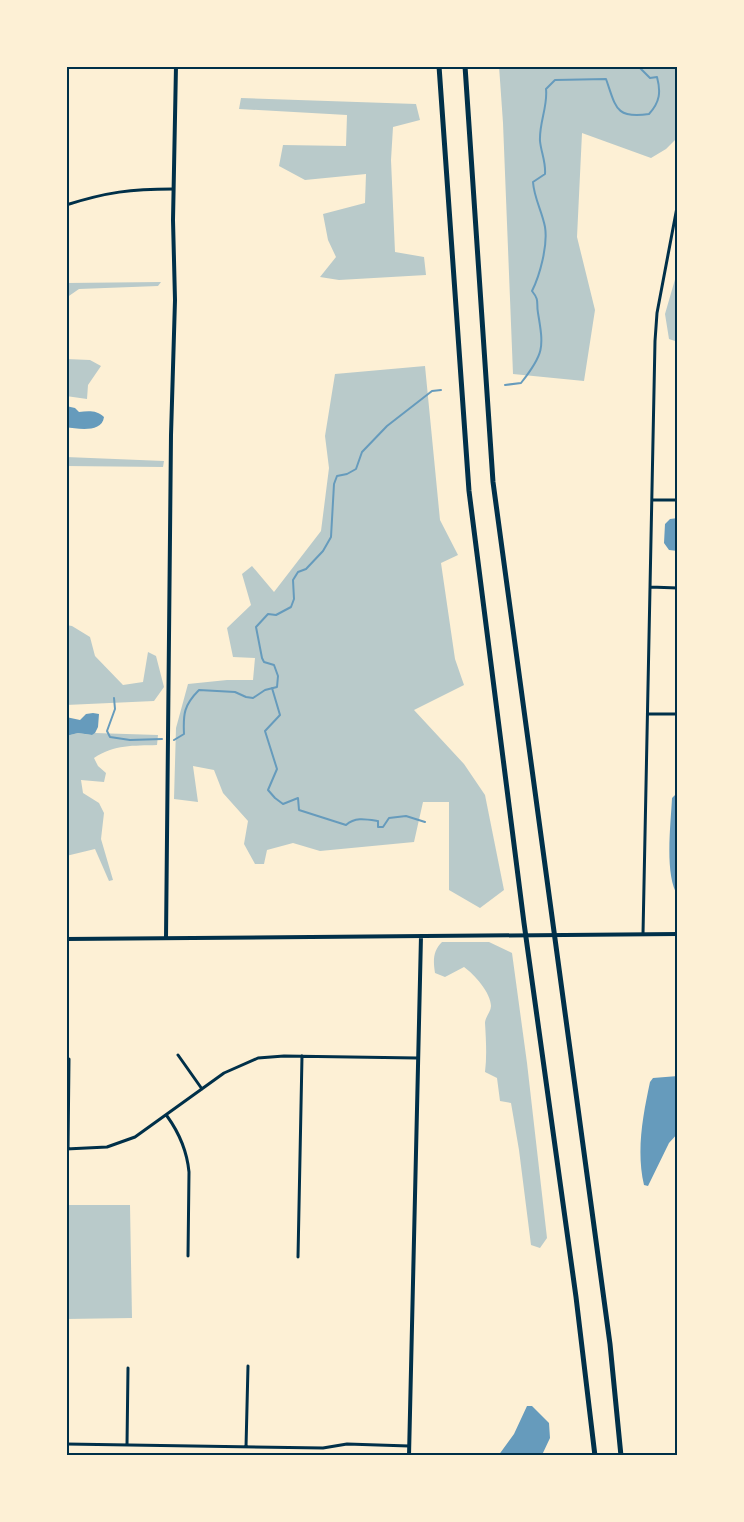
<svg xmlns="http://www.w3.org/2000/svg" width="744" height="1522" font-family="Bitter,serif">
  <style>
    .green { fill: #b9caca }
    .water { fill: #669bbc }
    .lines { fill: none; stroke-linecap: round; stroke-linejoin: round }
    .stream { stroke: #669bbc; stroke-width: 2 }
    .minor { stroke: #003049; stroke-width: 3 }
    .tertiary { stroke: #003049; stroke-width: 4 }
    .motorway { stroke: #003049; stroke-width: 5 }
    .neatline { fill: none; stroke: #003049; stroke-width: 2 }
  </style>
  <rect width="100%" height="100%" fill="#fdf0d5"/>
  <!-- green -->
  <path class="green" d="M499,66H678V137L666,149L651,158L582,133L577,237L595,310L584,381L513,374L503,123Z
    M241,98L416,104L420,120L393,127L391,160L395,252L424,257L426,275L339,280L320,277L336,257L328,240L323,214L365,203L366,174L305,180L279,166L283,145L346,146L347,115L239,109Z
    M678,269V342L669,339L665,314Z
    M161,282L158,286L79,289L66,298V283Z
    M66,359L90,360L101,366L88,385L87,399L66,396Z
    M425,366L440,520L458,555L441,563L455,659L464,685L414,710L464,764L485,795L504,890L480,908L449,890V802H423L414,842L320,851L293,843L267,850L264,864H255L244,844L248,821L223,793L214,770L193,766L198,802L174,799L176,728L188,684L227,680H253L255,658L233,657L227,628L251,605L242,574L252,566L274,592L321,531L329,468L325,436L335,374Z
    M66,457L164,461L163,467L66,466Z
    M66,625L72,626L90,637L95,656L123,685L143,682L148,652L156,656L164,687L154,701L66,705Z
    M78,733L91,735L95,733L158,735L157,745C133,746 115,744 94,758L98,766L106,773L104,782L81,780L83,793L99,803L104,813L101,839L113,880L109,881L95,849L66,856V736Z
    M442,942H489L512,953L527,1063L547,1238L540,1248L531,1245L519,1150L511,1103L500,1101L497,1078L485,1072C487,1056 486,1040 485,1023C485,1017 491,1012 491,1006C491,993 474,974 464,967L445,977L435,973C433,960 433,951 442,942Z
    M66,1205H130L132,1318L66,1319Z"/>
  <!-- water -->
  <path class="water" d="M66,406L75,408L79,412C88,411 97,410 104,417C102,433 78,429 66,427Z
    M678,518V551L669,550L664,543L665,524L670,519Z
    M93,713L99,714L98,727L95,733L92,735L78,733L66,736V717L80,720L86,714Z
    M678,792V896C664,876 671,822 672,798Z
    M678,1076V1133L669,1143L648,1186L644,1185C636,1151 643,1115 650,1082L653,1078Z
    M527,1406H532L549,1423L550,1438L542,1455L498,1456L514,1434Z"/>
  <g class="lines">
    <!-- stream -->
    <path class="stream" d="M505,385L521,383C544,354 544,348 538,313C536,302 540,301 532,291C540,275 548,245 545,227C542,211 534,198 533,182L545,174C546,162 541,152 540,141C539,123 548,106 546,89L555,80L606,79C616,107 615,119 649,114C660,102 661,92 657,77L650,78L638,66
      M272,688L280,715L265,731L277,769L268,790L275,798L283,804L298,798L299,810L346,825C355,817 365,819 378,821V827H383L389,818L406,816L425,822
      M114,698L115,709L107,731L110,737L130,740L162,739
      M174,740L184,734C183,714 184,705 199,690L235,692L246,697L253,698L265,690L277,687L278,676L274,665L264,662L262,658L256,627L268,614L276,615L291,607L294,599L293,580L298,572L306,569L323,551L331,537L334,484L337,476L347,474L356,469L362,452L387,426L432,391L441,390"/>
    <!-- minor -->
    <path class="minor" d="M66,205C107,192 131,189 173,189
      M653,500H678
      M650,587L678,588
      M648,714H678
      M643,934L655,341L657,313L678,202
      M178,1055L202,1089
      M167,1116C180,1134 187,1151 189,1172L188,1256
      M66,1149L107,1147L135,1137L224,1073L258,1058L284,1056L417,1058
      M68,1149L69,1059
      M298,1257L302,1056
      M66,1444L323,1448L347,1444L409,1446
      M127,1445L128,1368
      M246,1447L248,1366"/>
    <!-- tertiary -->
    <path class="tertiary" d="M166,938L171,435L175,300L173,220L176,66
      M66,939L678,934
      M409,1456L421,936"/>
    <!-- motorway -->
    <path class="motorway" d="M439,66L469,491L524,923L576,1297L595,1456
      M465,66L493,482L610,1344L621,1456"/>
  </g>
  <!-- border -->
  <rect width="744" height="1522" fill="none" stroke="#fdf0d5" stroke-width="135"/>
  <rect x="68" y="68" width="608" height="1386" class="neatline"/>
</svg>
